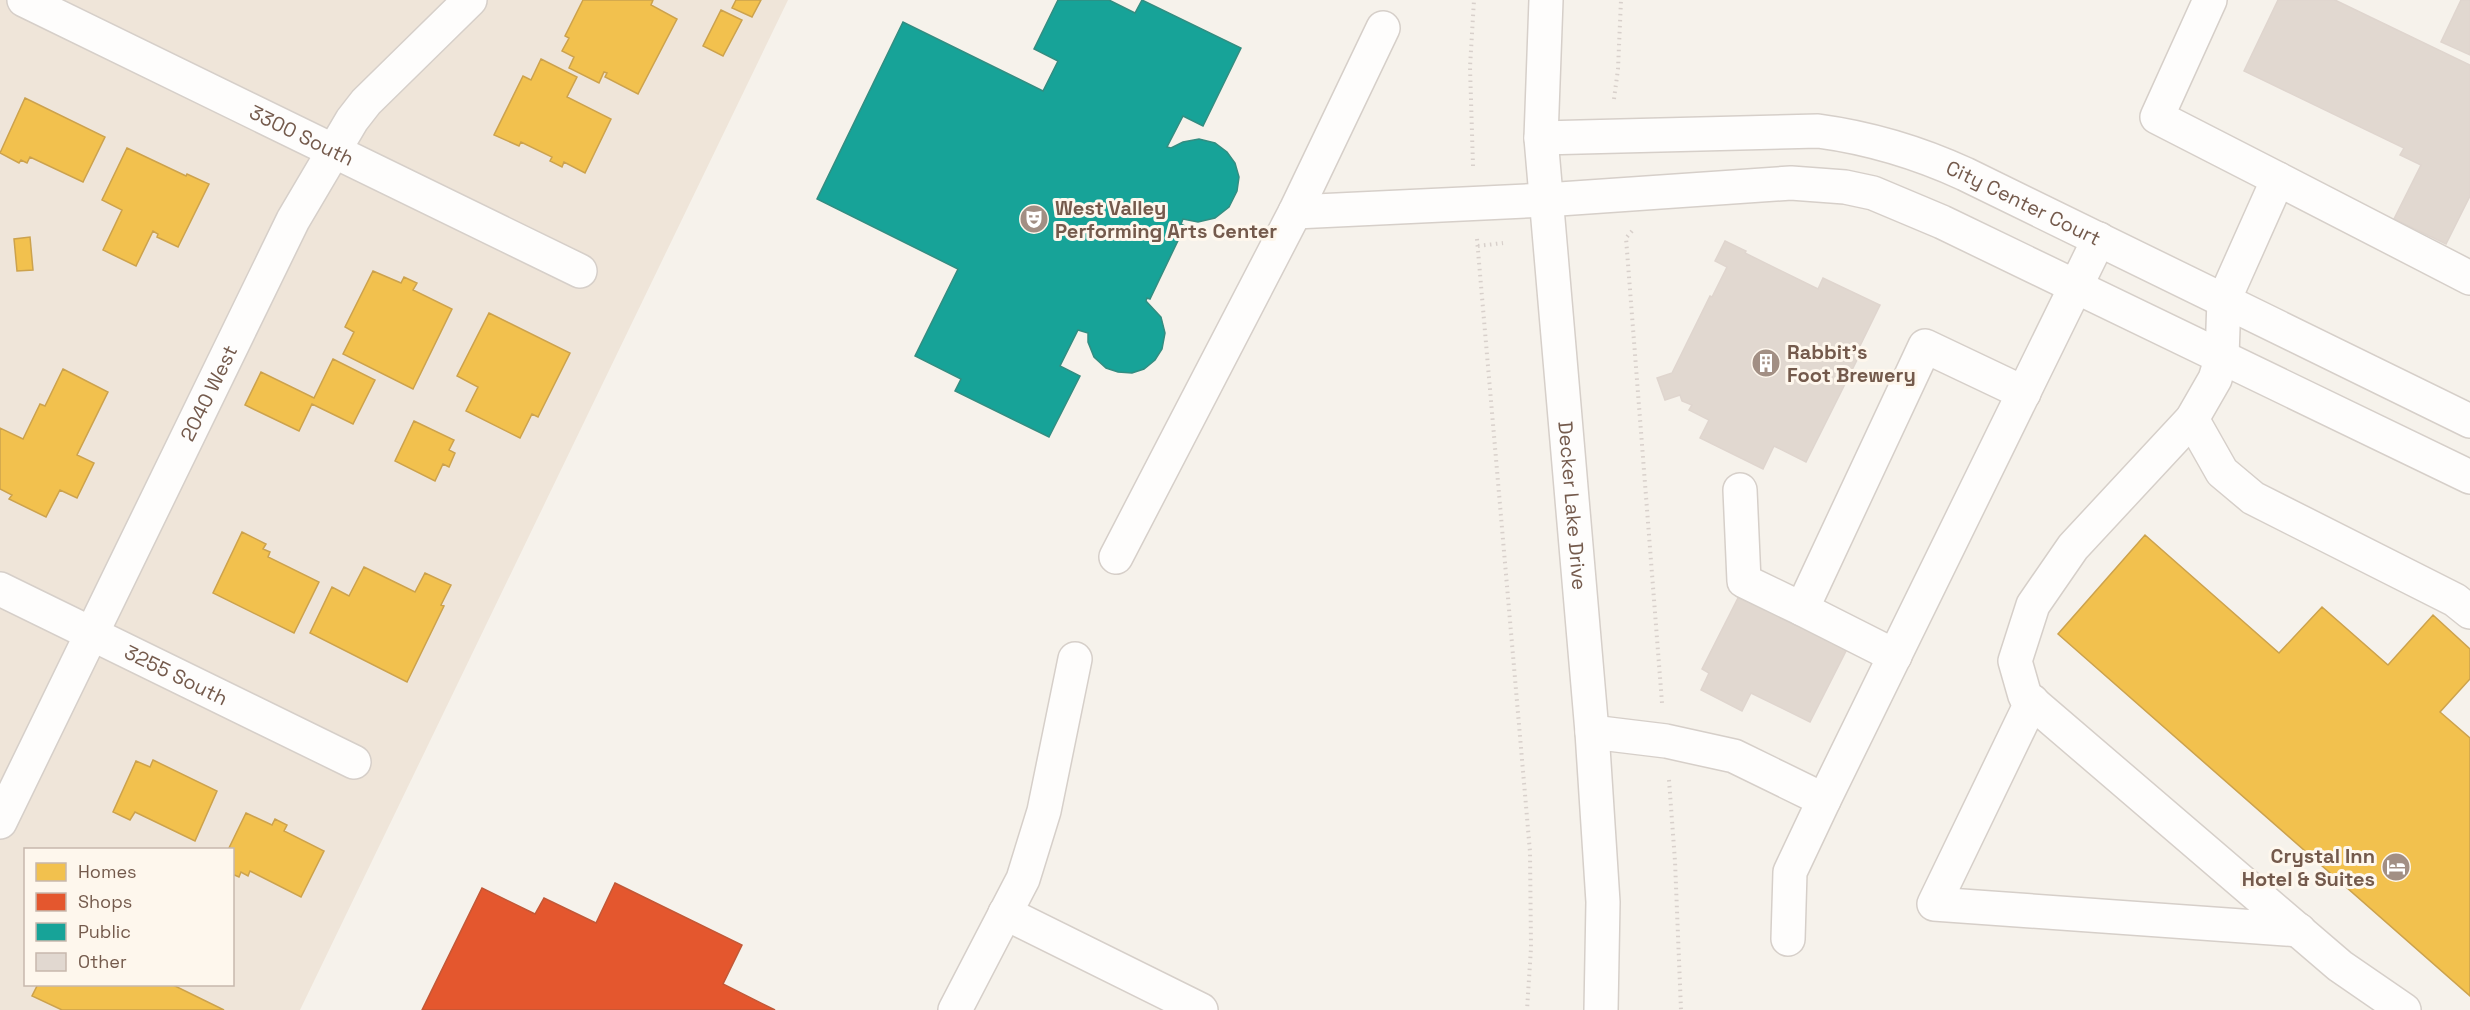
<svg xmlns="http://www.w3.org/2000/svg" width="2470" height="1010" font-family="'Space Grotesk',sans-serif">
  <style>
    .residential { fill: #efe5d9; fill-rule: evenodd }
    .homes { fill: #f2c14e; stroke: #cca24d; stroke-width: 1.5 }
    .shops { fill: #e4572e; stroke: #c25837; stroke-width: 1.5 }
    .public { fill: #17a398; stroke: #338d81; stroke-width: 1.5 }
    .building { fill: #e1d8d0; stroke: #dfd5ce; stroke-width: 1.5 }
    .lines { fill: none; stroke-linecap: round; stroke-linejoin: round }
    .minor-casing { stroke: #d6cfc9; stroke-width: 36 }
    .path { stroke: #d8d0cb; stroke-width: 4; stroke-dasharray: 1.5 4.5; stroke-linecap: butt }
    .minor { stroke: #fefdfc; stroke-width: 33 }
    .labels { text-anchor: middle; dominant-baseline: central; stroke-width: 6; stroke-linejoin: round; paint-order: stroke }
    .street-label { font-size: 20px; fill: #745a4c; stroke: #fef7ed }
    .poi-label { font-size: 20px; font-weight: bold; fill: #745a4c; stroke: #fef7ed; text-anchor: start }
  </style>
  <rect width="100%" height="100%" fill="#f6f2eb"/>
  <!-- residential -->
  <path class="residential" d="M0,0H788L300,1010H0ZM26,850H232V984H26Z"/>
  <!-- homes -->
  <path class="homes" d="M583,0H653L651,5L677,19L638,94L605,77L607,73L604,72L599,83L569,68L574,57L562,51L569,38L565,36Z
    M736,0H761L752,17L732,8Z
    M721,10L742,20L723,56L703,46Z
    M541,59L577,77L567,97L611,119L585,173L564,162L562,167L550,161L552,157L521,142L519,146L494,135L523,76L531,80Z
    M25,98L105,137L83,182L30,157L27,163L21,160L19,163L0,153Z
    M127,148L186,176L187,174L209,184L178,247L157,237L158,234L153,231L136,266L103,250L122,210L102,200Z
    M30,237L33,270L17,271L14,239Z
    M373,271L401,283L404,277L417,283L413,290L452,309L413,389L343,354L354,332L345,327Z
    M489,313L570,353L538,417L532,414L520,438L466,411L478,387L457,376Z
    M333,359L375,380L353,424L312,404L299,431L245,405L261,372L314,398Z
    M63,369L108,392L77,455L94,463L77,498L60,490L46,517L9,499L12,495L0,489V428L23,439L40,404L45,406Z
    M414,421L454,440L449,450L455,453L449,467L443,464L435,481L395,461Z
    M242,532L266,544L263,549L270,552L268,557L319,582L294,633L213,593Z
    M2145,535L2279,653L2322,607L2388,665L2433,615L2470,649V679L2440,712L2470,738V996L2058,634Z
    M364,567L415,592L425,573L451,585L441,605L444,606L407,682L310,633L332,587L349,596Z
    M153,760L217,791L195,841L135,812L130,820L113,812L136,761L150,767Z
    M246,813L272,825L275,819L287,825L284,831L324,851L301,897L250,871L248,876L241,872L239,877L232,874V850H228Z
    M38,984H171L224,1010H62L32,996Z"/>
  <!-- shops -->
  <path class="shops" d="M615,883L742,945L723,984L775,1010H422L482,888L535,914L544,898L596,923Z"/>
  <!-- public -->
  <path class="public" d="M1058,0H1109L1135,13L1142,0L1241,48L1203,126L1183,116L1167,147L1171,148L1183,142L1199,139L1215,143L1227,152L1235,163L1239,177L1237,191L1229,207L1215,218L1198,222L1183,219L1181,224L1185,226L1150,299L1147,298L1146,301L1161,317L1165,333L1162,349L1155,360L1144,369L1132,373L1118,372L1106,368L1094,357L1088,342V333L1078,330L1060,366L1080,376L1049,437L955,391L961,379L915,356L958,269L817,199L903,22L1043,91L1058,61L1034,49Z"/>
  <!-- building -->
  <path class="building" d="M2278,0H2335L2470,65V196L2446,244L2394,219L2421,165L2400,155L2404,148L2244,71Z
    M2461,0H2470V55L2441,42Z
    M1725,241L1746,251L1745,253L1818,289L1823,278L1880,305L1858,350L1861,352L1806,462L1774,446L1763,469L1700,438L1709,420L1689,410L1692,405L1682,401L1680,395L1665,400L1657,378L1672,373L1710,296L1712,297L1727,267L1715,261Z
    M1739,596L1847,649L1810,722L1751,693L1742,711L1701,690L1709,673L1702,669Z"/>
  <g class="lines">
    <!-- minor casing -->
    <g class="minor-casing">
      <g id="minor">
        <path id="s1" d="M24,0L580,271"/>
        <path id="s2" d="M1546,0L1541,138L1592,732L1603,902L1601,1010"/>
        <path d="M2210,0L2157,117L2278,179"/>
        <path id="s3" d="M1541,138L1818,131C1870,138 1917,152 1965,174L2470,421"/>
        <path d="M1295,212L1545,200L1791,183L1845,187L1873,193L1942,222L2470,477"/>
        <path d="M2192,419L2222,472L2253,498L2455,600L2470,612"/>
        <path d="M1740,490L1744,581L1802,609L1925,346L2024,393"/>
        <path d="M1116,557L1295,212L1383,28"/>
        <path id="s4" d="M0,589L354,762"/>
        <path d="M1802,609L1895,656"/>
        <path d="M2032,701L1934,904L2299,930"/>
        <path d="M1592,732L1666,741L1734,756L1824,800L2099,239"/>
        <path id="s5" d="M0,822L293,220L352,120L366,102L470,0"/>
        <path d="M1005,913L1201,1010"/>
        <path d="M1788,939L1790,872L1824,800"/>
        <path d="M955,1010L1023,879L1044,811L1075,659"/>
        <path d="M2404,1010L2340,966L2025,696L2015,661L2033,605L2073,547L2192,419L2215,379L2222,356L2224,300L2278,179L2470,278"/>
      </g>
    </g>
    <!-- path -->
    <path class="path" d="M1614,99L1618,69L1621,0
      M1473,166L1470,67L1474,0
      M1632,231L1626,238L1662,703
      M1477,239L1530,852L1531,948L1527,1010
      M1478,246L1503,243
      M1669,780L1675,861L1681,1010"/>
    <!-- minor -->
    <use href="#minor" class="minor"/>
  </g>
  <!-- icons -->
  <defs>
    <g id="theatre-disc" transform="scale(1.5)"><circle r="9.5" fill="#a28f84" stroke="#fef7ed"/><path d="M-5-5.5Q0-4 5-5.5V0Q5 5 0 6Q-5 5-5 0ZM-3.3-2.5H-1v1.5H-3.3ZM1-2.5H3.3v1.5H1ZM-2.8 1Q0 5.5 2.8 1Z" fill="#fff"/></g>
    <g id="building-disc" transform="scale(1.5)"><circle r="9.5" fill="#a28f84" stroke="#fef7ed"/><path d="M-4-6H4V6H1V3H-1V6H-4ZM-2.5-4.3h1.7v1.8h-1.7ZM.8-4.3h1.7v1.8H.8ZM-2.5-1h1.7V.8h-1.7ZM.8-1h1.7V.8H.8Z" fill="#fff"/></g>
    <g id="hotel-disc" transform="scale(1.5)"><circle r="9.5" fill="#a28f84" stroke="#fef7ed"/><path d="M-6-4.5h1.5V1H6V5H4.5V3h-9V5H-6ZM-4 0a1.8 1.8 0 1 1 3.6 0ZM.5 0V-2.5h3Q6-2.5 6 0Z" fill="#fff"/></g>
  </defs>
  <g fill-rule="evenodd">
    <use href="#theatre-disc" x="1034" y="219"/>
    <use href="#building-disc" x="1766" y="363"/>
    <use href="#hotel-disc" x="2396" y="867"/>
  </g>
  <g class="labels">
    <!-- street labels -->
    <g class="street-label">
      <text stroke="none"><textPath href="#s1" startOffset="309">3300 South</textPath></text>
      <text stroke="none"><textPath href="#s3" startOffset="496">City Center Court</textPath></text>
      <text stroke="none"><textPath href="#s5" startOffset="477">2040 West</textPath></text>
      <text stroke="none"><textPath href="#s2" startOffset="507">Decker Lake Drive</textPath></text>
      <text stroke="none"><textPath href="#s4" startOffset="196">3255 South</textPath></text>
    </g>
    <!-- poi labels -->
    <g class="poi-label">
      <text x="1055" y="208">West Valley<tspan x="1055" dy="23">Performing Arts Center</tspan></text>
      <text x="1787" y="352">Rabbit's<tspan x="1787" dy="23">Foot Brewery</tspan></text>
      <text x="2375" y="856" text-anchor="end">Crystal Inn<tspan x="2375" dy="23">Hotel &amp; Suites</tspan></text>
    </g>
  </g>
  <!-- legend -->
  <rect x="24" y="848" width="210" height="138" fill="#fef7ed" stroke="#c7b8ad" stroke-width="1.5"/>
  <rect x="36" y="863" width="30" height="18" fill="#f2c14e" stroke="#c7b8ad" stroke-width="1.5"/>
  <text x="78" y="878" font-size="18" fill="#745a4c">Homes</text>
  <rect x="36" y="893" width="30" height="18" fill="#e4572e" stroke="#c7b8ad" stroke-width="1.5"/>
  <text x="78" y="908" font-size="18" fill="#745a4c">Shops</text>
  <rect x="36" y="923" width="30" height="18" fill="#17a398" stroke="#c7b8ad" stroke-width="1.5"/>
  <text x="78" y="938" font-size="18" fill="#745a4c">Public</text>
  <rect x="36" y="953" width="30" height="18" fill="#e1d8d0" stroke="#c7b8ad" stroke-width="1.5"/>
  <text x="78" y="968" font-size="18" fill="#745a4c">Other</text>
</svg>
